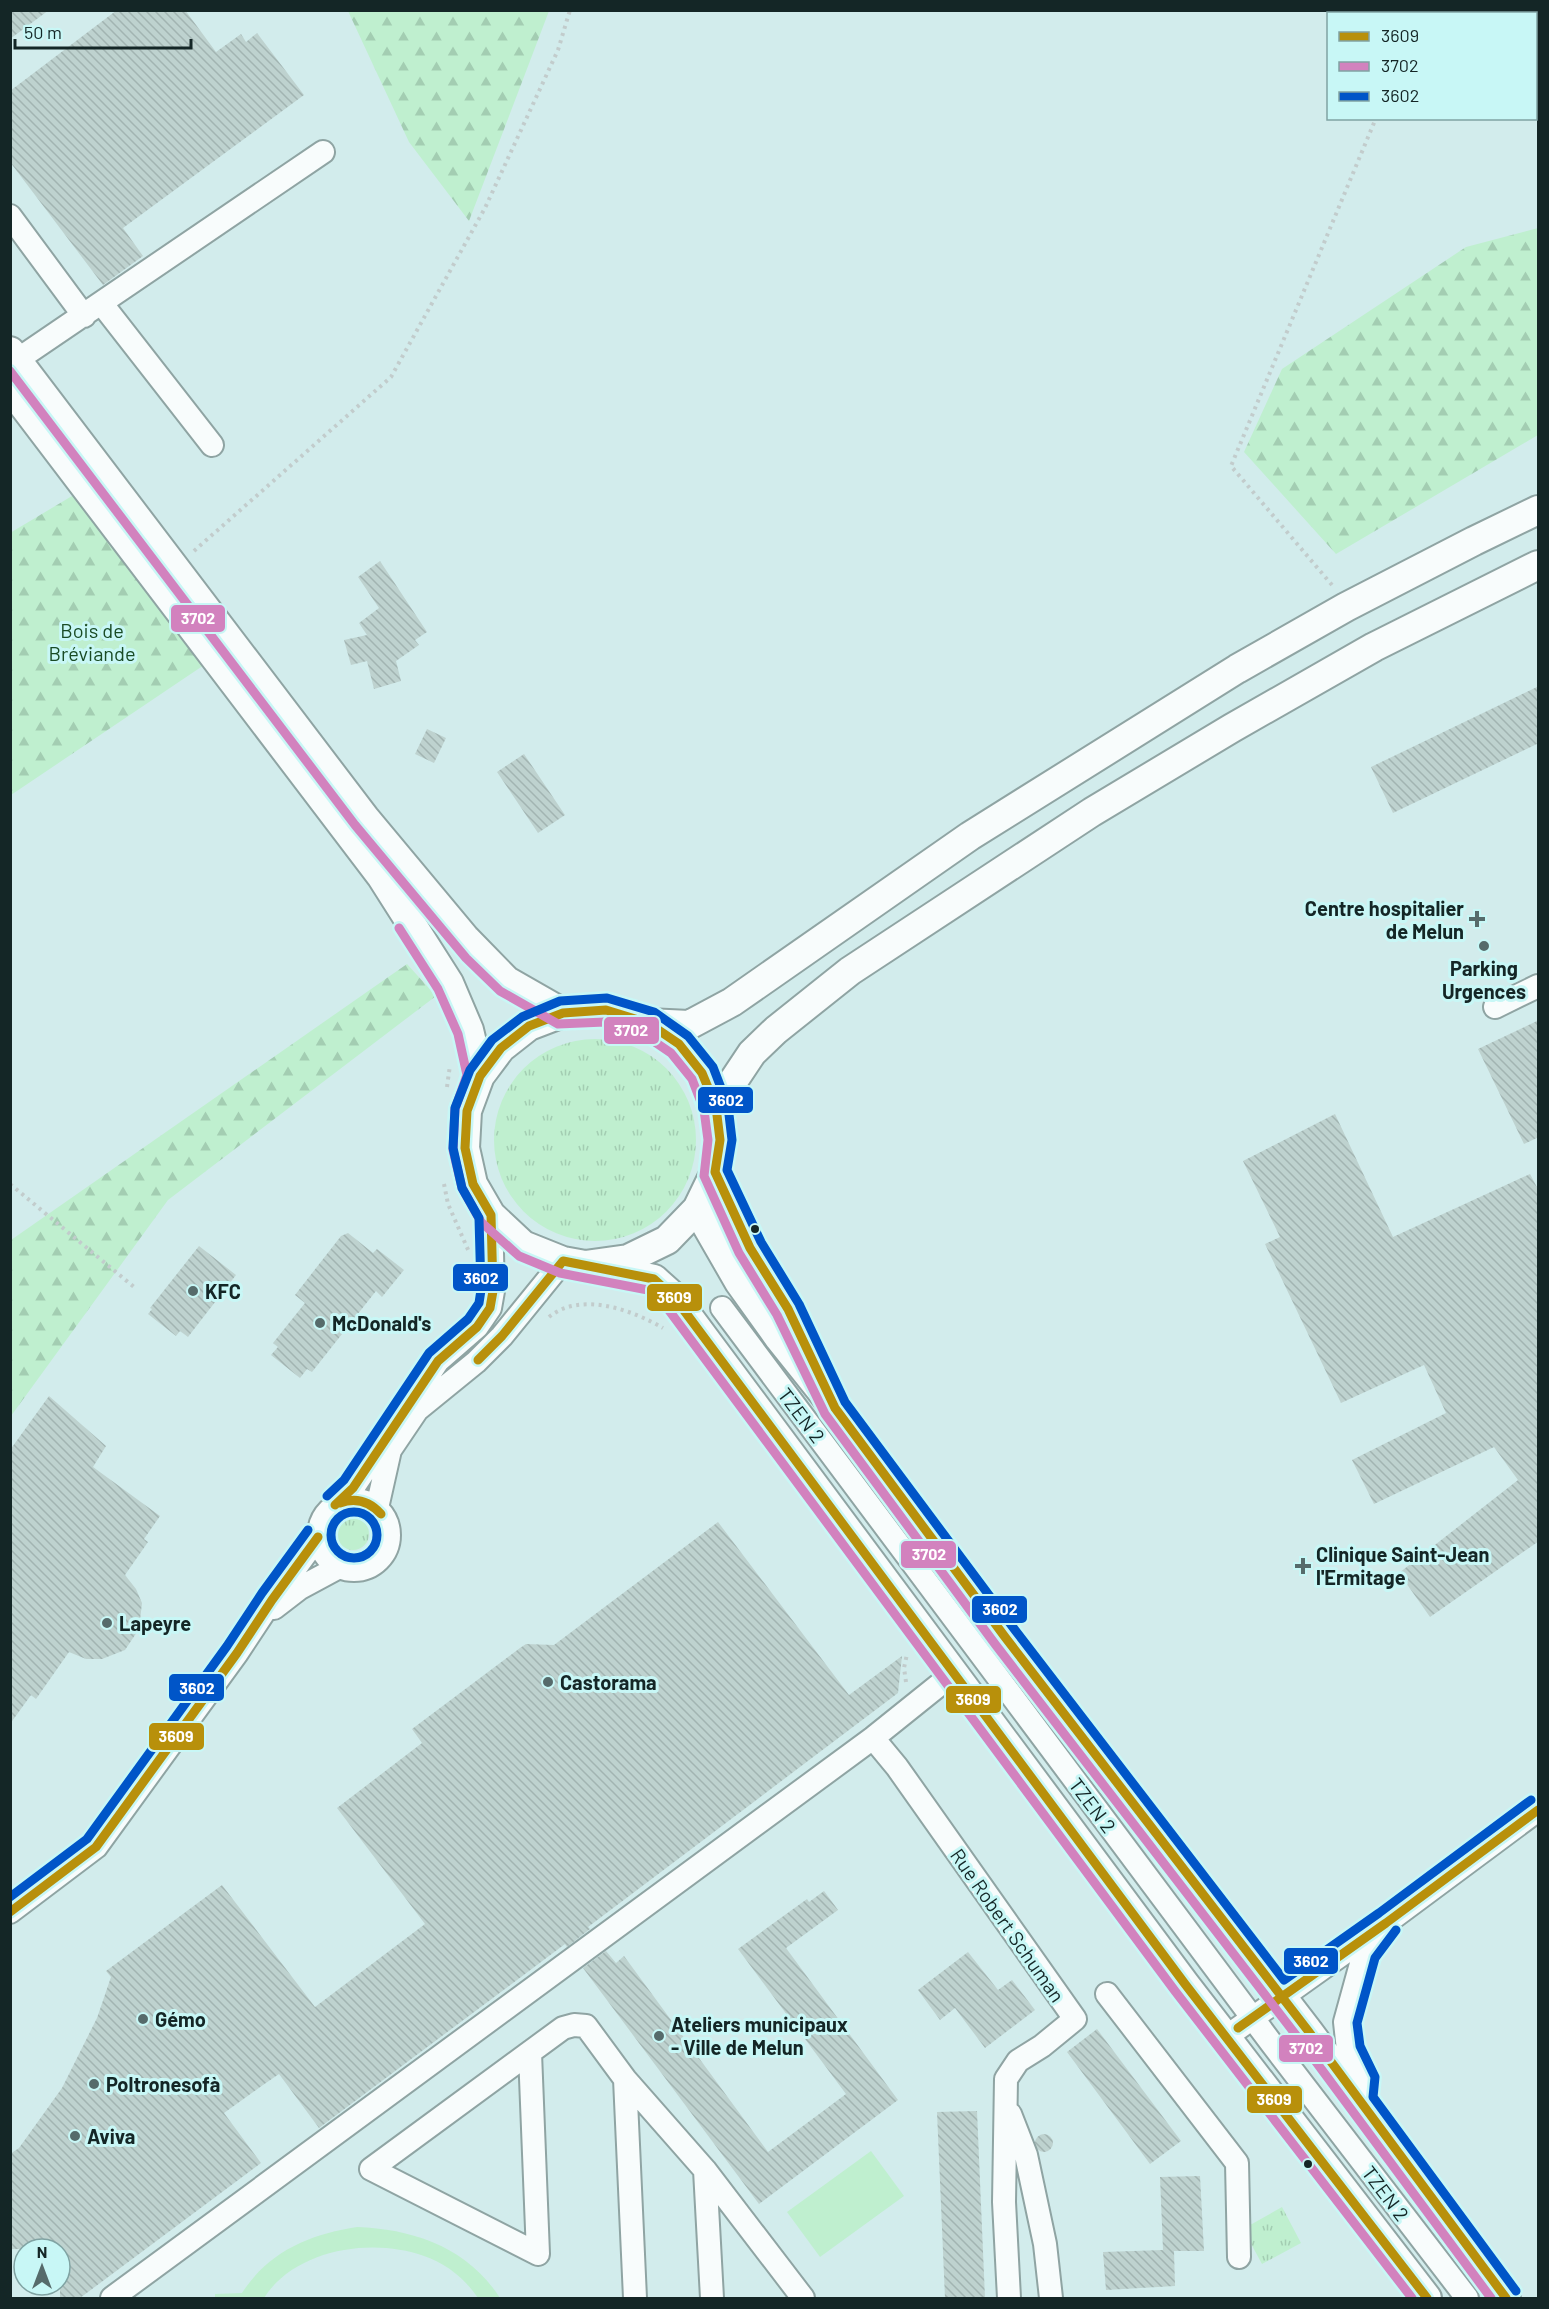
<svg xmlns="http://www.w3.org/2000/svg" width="1549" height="2309" font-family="Barlow,sans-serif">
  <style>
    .grass { fill: url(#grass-tufts) }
    .forest { fill: url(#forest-firs) }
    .pitch { fill: #bfefcf }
    .building { fill: url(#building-back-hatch) }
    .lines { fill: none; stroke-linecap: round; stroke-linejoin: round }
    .minor-casing { stroke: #8fa4a3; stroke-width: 26 }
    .major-casing { stroke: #8fa4a3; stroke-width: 32 }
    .path { stroke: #c2cccc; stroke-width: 4; stroke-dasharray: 3 4.5; stroke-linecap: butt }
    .minor { stroke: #f8fcfc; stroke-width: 22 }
    .major { stroke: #f8fcfc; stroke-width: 28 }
    .bus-1-casing { stroke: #c8f7f6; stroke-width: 14 }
    .bus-2-casing { stroke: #c8f7f6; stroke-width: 14 }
    .bus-3-casing { stroke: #c8f7f6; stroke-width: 14 }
    .bus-1 { stroke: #b8900b; stroke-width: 9 }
    .bus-2 { stroke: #d282be; stroke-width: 9 }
    .bus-3 { stroke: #0055c8; stroke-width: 9 }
    .poi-dot { fill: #566b6b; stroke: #c8f7f6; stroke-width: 2 }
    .bus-dot { fill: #142626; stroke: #c8f7f6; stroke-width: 2 }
    .labels { text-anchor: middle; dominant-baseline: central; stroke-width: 6; stroke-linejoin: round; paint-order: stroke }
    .park-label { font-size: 20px; fill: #194b24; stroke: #c8f7f6 }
    .poi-label { font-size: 20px; font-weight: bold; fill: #142626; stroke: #c8f7f6; text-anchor: start }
    .street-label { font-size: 20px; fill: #142626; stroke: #c8f7f6 }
    .line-badge { stroke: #c8f7f6; stroke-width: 2 }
    .badge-label { font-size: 16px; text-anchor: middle; font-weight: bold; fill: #fff }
  </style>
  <defs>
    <pattern id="grass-tufts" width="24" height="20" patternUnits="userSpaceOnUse" patternTransform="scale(1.5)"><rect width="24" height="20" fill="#bfefcf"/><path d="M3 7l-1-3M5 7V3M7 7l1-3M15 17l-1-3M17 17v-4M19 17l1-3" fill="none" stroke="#a3cdb2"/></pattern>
    <pattern id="forest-firs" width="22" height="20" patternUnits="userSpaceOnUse" patternTransform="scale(1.5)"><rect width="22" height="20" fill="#bfefcf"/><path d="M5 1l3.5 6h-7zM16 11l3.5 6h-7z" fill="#a3cdb2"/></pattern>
    <pattern id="building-back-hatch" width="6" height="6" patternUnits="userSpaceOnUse" patternTransform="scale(1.5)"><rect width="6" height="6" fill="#bed2cf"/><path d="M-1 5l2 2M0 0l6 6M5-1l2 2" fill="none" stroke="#a2b4b2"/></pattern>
  </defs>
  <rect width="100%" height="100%" fill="#d2ecec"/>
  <!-- grass -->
  <path class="grass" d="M494 1140a101 101 0 1 1 202 0a101 101 0 1 1-202 0Z
    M337 1534a16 16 0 1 1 32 0a16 16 0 1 1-32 0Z
    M1282,2207L1301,2243L1262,2264L1243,2229Z"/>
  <!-- forest -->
  <path class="forest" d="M348,11H549L469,221L409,142Z
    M1538,228V435L1336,554L1244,452L1282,369L1466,247Z
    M77,493L213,659L11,795L10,533Z
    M407,964L436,996L168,1200L11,1416V1240Z"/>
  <!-- pitch -->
  <path class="pitch" d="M871,2151L904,2196L820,2257L787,2212Z
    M357,2227C414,2229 468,2248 500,2298H478C466,2280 446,2263 424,2256C372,2237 295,2249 264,2298H215V2294L242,2293C268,2252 310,2234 357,2227Z"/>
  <!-- building -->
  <path class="building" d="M10,10H49L10,39Z
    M117,10H185L216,52L241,34L246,42L257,33L304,95L123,228L143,256L103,285L10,162V91Z
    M380,561L427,632L415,640L419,645L396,661L401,681L374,689L367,661L351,665L344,640L367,635L359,623L379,608L358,577Z
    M1539,686V743L1393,813L1371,767Z
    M427,729L446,738L434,763L415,754Z
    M524,754L565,815L538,833L497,772Z
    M1539,1020V1137L1524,1144L1478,1049Z
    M1335,1114L1393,1237L1530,1174L1539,1191V1541L1430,1617L1399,1573L1518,1480L1494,1447L1374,1504L1352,1460L1446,1413L1424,1365L1341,1403L1265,1244L1280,1237L1243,1161Z
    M348,1233L373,1253L377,1249L404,1270L382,1297L376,1291L312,1372L307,1369L300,1378L271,1355L278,1347L273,1343L305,1303L295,1295L341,1236Z
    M199,1246L236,1275L188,1337L180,1331L176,1336L148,1314L152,1309L150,1308Z
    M49,1396L106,1446L93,1467L160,1516L144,1539L148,1542L125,1575L136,1589L142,1603L139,1629L125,1650L102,1659H86L69,1652L36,1699L31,1695L10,1724V1450Z
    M718,1522L849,1695L902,1656L898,1693L588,1927L590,1929L567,1947L565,1944L319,2128L279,2074L263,2085L224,2113L261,2163L80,2298H60V2249H10V2154L19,2148L62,2088L97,2018L111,1977L106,1971L222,1885L315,2007L425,1924L337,1808L422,1743L412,1729L520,1648L526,1644L554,1645Z
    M824,1891L838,1910L786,1948L898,2100L759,2204L583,1968L606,1951L616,1963L624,1956L768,2152L846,2094L738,1949L807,1899L809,1902Z
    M968,1952L998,1990L1012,1980L1035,2010L985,2048L955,2008L940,2020L918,1990Z
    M1097,2029L1181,2141L1150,2164L1067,2052Z
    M977,2111L985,2298H945L937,2112Z
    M1035 2143a9 9 0 1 1 18 0a9 9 0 1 1-18 0Z
    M1200,2176L1204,2251H1174L1175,2286L1106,2290L1103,2252L1163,2250L1160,2177Z"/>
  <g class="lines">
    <!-- minor casing -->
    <g class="minor-casing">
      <path id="minor" d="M10,216L84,316
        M102,304L212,445
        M17,360L323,152
        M1495,1007L1538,986
        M715,1172L750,1248L788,1309L820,1377
        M722,1308L1272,2044L1467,2298
        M319 1535a35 35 0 1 1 70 0a35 35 0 1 1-70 0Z
        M335,1505L353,1488L438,1361L477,1327L490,1308L493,1291L491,1215
        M377,1508L390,1450L417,1410L476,1362L502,1336L563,1261
        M274,1608L300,1588L339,1567
        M873,1738L897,1767L1075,2019L1042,2046L1018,2061L1006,2079L1004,2202L1009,2298
        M10,1912L96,1847L237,1653L272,1600L318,1537
        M1107,1994L1237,2163L1239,2257
        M1226,2037L1386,1923L1538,1810
        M530,2053L538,2254L371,2169L563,2028L574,2025L586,2026L625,2079L705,2170L803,2298
        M625,2079L635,2298
        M1360,2100L1363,2079L1348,2050L1345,2022L1364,1953L1378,1934
        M1010,2114L1026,2155L1045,2244L1051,2298
        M705,2170L712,2298
        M112,2298L873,1738L954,1673"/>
    </g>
    <!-- major casing -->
    <g class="major-casing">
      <path id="major" d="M10,351L365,818L465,938L507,981L563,1013
        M10,388L381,876L449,983L469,1030L480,1076
        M648,1023L679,1044L702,1073L716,1107L720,1140L715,1172L697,1209L667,1240L628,1259L585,1265L563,1261L523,1245L491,1215L473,1184L465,1148L467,1111L480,1076L501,1048L529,1026L563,1013L606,1010L648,1023L689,1025L732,1002L970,836L1237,669L1346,607L1474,541L1538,510
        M716,1107L752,1053L776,1030L850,971L1092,812L1232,728L1374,647L1538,565
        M697,1209L739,1282L779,1338L835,1408L1005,1637L1309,2032L1506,2298
        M602,1268L654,1279L674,1297L1185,1984L1427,2298"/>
    </g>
    <!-- path -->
    <path class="path" d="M1336,10L1338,14
      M194,551L391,377L485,208L558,50L570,10
      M1332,585L1231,466L1376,118
      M447,1087L450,1065
      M10,1184L134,1287
      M444,1184L448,1204L469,1252
      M549,1317C581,1291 632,1310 663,1328
      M906,1682L904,1668L907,1654"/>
    <!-- minor -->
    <use href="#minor" class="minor"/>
    <!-- major -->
    <use href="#major" class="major"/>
    <!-- bus-1 casing -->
    <g class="bus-1-casing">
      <path id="bus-1" d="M478,1360L502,1336L563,1261L654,1279L674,1297L1185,1984L1427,2298
        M340,1503C356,1497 370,1502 381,1514
        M335,1505L353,1488L438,1361L477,1327L490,1308L493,1291L491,1215L473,1184L465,1148L467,1111L480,1076L501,1048L529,1026L563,1013L606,1010L648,1023L679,1044L702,1073L716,1107L720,1140L715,1172L750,1248L788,1309L835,1408L1005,1637L1309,2032L1506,2298
        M10,1912L96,1847L237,1653L272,1600L318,1537
        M1238,2028L1386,1923L1538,1810"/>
    </g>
    <!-- bus-2 casing -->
    <g class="bus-2-casing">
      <path id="bus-2" d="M10,371L355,825L466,958L500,991L558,1024L605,1022L643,1034L671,1053L692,1079L704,1110L708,1140L704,1176L739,1253L777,1315L825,1414L995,1644L1299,2039L1491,2298
        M399,928L438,989L458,1034L467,1075L455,1109L453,1150L462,1188L481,1222L519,1256L560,1273L648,1290L665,1305L1175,1991L1412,2298"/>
    </g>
    <!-- bus-3 casing -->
    <g class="bus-3-casing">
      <path id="bus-3" d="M327,1496L344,1480L429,1353L468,1319L479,1303L481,1290L479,1218L462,1188L453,1148L455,1108L470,1070L492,1040L522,1017L560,1001L607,998L654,1012L688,1036L713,1067L728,1106L732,1140L727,1170L761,1242L799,1304L845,1402L1015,1630L1284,1980L1379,1913L1531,1800
        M331 1535a23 23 0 1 1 46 0a23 23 0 1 1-46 0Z
        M10,1897L87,1839L227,1646L262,1593L308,1530
        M1396,1930L1375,1958L1357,2023L1360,2046L1375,2077L1373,2097L1516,2291"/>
    </g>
    <!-- bus-1 -->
    <use href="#bus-1" class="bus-1"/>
    <!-- bus-2 -->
    <use href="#bus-2" class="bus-2"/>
    <!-- bus-3 -->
    <use href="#bus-3" class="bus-3"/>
  </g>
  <!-- markers -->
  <g class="poi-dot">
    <path d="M1474 910h6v6h6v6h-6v6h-6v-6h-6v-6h6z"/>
    <circle cx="1484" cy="946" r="6"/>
    <circle cx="193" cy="1291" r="6"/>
    <circle cx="320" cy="1323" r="6"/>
    <path d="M1300 1557h6v6h6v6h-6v6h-6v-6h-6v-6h6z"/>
    <circle cx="107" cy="1623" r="6"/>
    <circle cx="548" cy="1682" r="6"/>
    <circle cx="143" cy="2019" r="6"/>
    <circle cx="659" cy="2036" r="6"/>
    <circle cx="94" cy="2084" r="6"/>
    <circle cx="75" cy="2136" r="6"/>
  </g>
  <g class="bus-dot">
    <circle cx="755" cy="1229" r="5"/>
    <circle cx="1308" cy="2164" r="5"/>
  </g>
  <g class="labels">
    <!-- park labels -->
    <g class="park-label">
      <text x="92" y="630">Bois de<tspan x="92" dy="23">Bréviande</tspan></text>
    </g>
    <!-- poi labels -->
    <g class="poi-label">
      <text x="1464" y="908" text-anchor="end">Centre hospitalier<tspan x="1464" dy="23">de Melun</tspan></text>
      <text x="1484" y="968" text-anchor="middle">Parking<tspan x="1484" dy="23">Urgences</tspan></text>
      <text x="205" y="1291">KFC</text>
      <text x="332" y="1323">McDonald's</text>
      <text x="1316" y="1554">Clinique Saint-Jean<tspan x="1316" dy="23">l'Ermitage</tspan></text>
      <text x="119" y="1623">Lapeyre</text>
      <text x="560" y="1682">Castorama</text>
      <text x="155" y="2019">Gémo</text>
      <text x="671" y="2024">Ateliers municipaux<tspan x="671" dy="23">- Ville de Melun</tspan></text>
      <text x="106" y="2084">Poltronesofà</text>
      <text x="87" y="2136">Aviva</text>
    </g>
    <!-- street labels -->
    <g class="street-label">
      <text transform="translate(802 1415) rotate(53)">TZEN 2</text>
      <text transform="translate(1093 1805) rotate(53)">TZEN 2</text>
      <text transform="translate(1008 1925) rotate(55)">Rue Robert Schuman</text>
      <text transform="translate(1386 2193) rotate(53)">TZEN 2</text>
    </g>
  </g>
  <g class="line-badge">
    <rect x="170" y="604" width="56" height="29" rx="6" fill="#d282be"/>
    <rect x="603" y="1016" width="57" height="29" rx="6" fill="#d282be"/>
    <rect x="697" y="1086" width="57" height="28" rx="6" fill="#0055c8"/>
    <rect x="452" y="1263" width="57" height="29" rx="6" fill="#0055c8"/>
    <rect x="646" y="1283" width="57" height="29" rx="6" fill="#b8900b"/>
    <rect x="900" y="1540" width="57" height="29" rx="6" fill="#d282be"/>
    <rect x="971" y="1595" width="57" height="29" rx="6" fill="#0055c8"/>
    <rect x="168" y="1673" width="57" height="29" rx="6" fill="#0055c8"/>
    <rect x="945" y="1685" width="57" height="29" rx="6" fill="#b8900b"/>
    <rect x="148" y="1722" width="57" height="29" rx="6" fill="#b8900b"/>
    <rect x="1283" y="1947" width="56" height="28" rx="6" fill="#0055c8"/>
    <rect x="1278" y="2034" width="56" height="29" rx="6" fill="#d282be"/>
    <rect x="1246" y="2085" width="57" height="29" rx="6" fill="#b8900b"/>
  </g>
  <g class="badge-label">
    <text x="198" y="624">3702</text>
    <text x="631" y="1036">3702</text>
    <text x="726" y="1106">3602</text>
    <text x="481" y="1284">3602</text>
    <text x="674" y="1303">3609</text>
    <text x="929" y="1560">3702</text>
    <text x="1000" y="1615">3602</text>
    <text x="197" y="1694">3602</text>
    <text x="973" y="1705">3609</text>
    <text x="176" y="1742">3609</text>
    <text x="1311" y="1967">3602</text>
    <text x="1306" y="2054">3702</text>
    <text x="1274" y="2105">3609</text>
  </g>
  <!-- border -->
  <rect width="1549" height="2309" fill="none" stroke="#142626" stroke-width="24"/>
  <!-- legend -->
  <rect x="1327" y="12" width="210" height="108" fill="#c8f7f6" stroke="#80a3a3" stroke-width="1.5"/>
  <rect x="1339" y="32" width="30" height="9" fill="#b8900b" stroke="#80a3a3" stroke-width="1.5"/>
  <text x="1381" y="42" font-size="18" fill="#142626">3609</text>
  <rect x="1339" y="62" width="30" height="9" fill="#d282be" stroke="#80a3a3" stroke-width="1.5"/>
  <text x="1381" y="72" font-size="18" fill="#142626">3702</text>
  <rect x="1339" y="92" width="30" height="9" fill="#0055c8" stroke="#80a3a3" stroke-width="1.5"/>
  <text x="1381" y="102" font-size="18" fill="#142626">3602</text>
  <!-- north arrow -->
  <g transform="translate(42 2267)"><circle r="28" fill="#c8f7f6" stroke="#80a3a3" stroke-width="1.5"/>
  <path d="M0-4.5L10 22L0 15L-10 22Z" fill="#566b6b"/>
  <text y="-9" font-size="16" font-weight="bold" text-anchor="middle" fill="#142626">N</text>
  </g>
  <!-- scale -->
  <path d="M15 39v9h176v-9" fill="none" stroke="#142626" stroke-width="3"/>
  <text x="24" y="39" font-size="18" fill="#142626" stroke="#c8f7f6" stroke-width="4.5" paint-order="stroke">50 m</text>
</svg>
